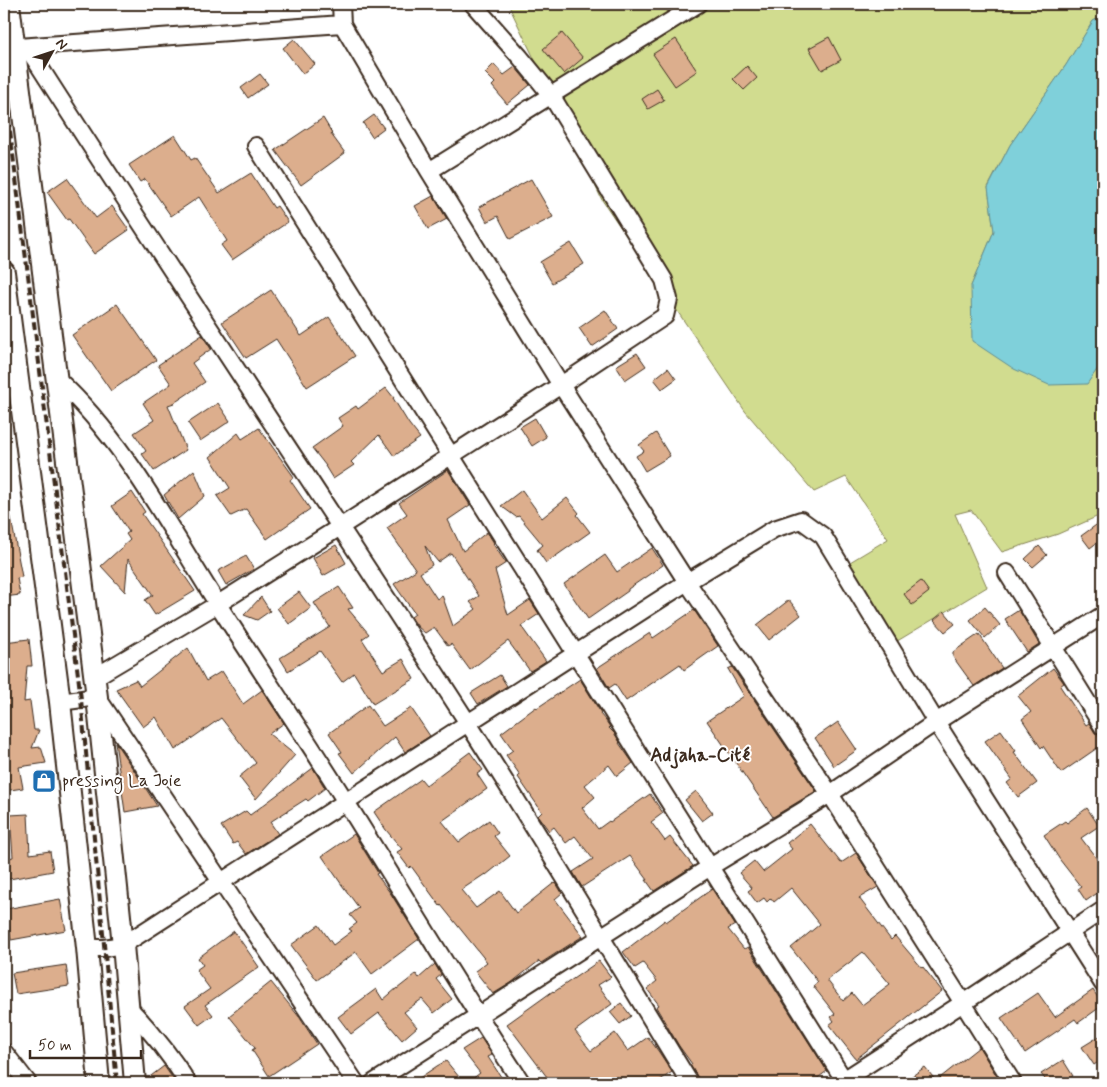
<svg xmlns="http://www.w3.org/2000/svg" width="1107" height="1087" font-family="Mynerve,sans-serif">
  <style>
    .green { fill: #d1dc8f; stroke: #868356 }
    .water { fill: #7fd0da; stroke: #648e8f }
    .building { fill: #dcae8d; stroke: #3b2a1e; fill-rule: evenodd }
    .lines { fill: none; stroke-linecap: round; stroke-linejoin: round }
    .minor-casing { stroke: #3b2a1e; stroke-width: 20 }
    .major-casing { stroke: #3b2a1e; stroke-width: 24 }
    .minor { stroke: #fff; stroke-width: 16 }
    .major { stroke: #fff; stroke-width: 20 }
    .rail { stroke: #3b2a1e; stroke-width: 4; stroke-dasharray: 8 4; stroke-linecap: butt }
    .labels { text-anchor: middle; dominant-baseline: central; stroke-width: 4; stroke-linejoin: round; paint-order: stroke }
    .poi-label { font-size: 18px; fill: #3b2a1e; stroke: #fff; text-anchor: start }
    .neighbourhood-label { font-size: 19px; font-weight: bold; fill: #3b2a1e; stroke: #fff }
  </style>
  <rect width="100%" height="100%" fill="#fff"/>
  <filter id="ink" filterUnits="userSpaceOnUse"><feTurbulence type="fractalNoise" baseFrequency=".02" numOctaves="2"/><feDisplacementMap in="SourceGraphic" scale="10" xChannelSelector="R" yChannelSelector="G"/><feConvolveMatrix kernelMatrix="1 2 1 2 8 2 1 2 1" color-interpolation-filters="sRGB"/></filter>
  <g filter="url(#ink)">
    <!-- green -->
    <path class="green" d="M508,4H1103V16L1093,21L1066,65L1010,145L988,187L994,231L971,286L1086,384L1103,361V514L1058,534L1002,552L971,510L955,514L987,587L894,643L845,565L888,539L846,477L814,492L745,411L602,200Z"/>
    <!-- water -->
    <path class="water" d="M1103,16V361L1087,384L1049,385L1014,369L972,341L971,286L994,231L988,188L1010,145L1066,65L1093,21Z"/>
    <!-- building -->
    <path class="building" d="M562,33L583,58L564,74L543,49Z
      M829,37L841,60L822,70L809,48Z
      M294,39L315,64L303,74L283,48Z
      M676,39L697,71L675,86L653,54Z
      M494,64L504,75L515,67L530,85L507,104L492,86L495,83L485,73Z
      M747,66L757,78L744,90L733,79Z
      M260,74L268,84L248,98L241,88Z
      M657,89L664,100L648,109L642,99Z
      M374,115L384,128L372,137L363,123Z
      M323,118L332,133L331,134L345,153L301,185L275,150Z
      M175,135L191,160L195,158L219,193L251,173L274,208L277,206L288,222L232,260L221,245L227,241L199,197L171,216L145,179L140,182L129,165Z
      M67,178L96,218L112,206L129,230L94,254L69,219L67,220L47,192Z
      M531,179L553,217L510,239L498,216L487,222L479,207Z
      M433,196L447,219L428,229L415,206Z
      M571,243L584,264L552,283L540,262Z
      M271,290L301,336L329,317L355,356L307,387L276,339L246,358L222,322Z
      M117,304L156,360L111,391L72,335Z
      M605,310L618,329L592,347L579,328Z
      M202,335L211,349L192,363L205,382L174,403L168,405L186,450L154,471L142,454L146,451L134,433L154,420L143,403L171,384L158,365Z
      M637,353L646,366L625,380L616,366Z
      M668,368L676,379L662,389L654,379Z
      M386,388L394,398H393L409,424L420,438L394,456L379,435L351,462L354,465L333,479L325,466H326L312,448L343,426L338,418L356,406L358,409Z
      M218,403L230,421L200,441L188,423Z
      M535,418L546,437L532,446L520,427Z
      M259,428L294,477L290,480L310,509L267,539L246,509L231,516L217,496L230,488L210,457L238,433L242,439Z
      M656,433L670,456L645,471L636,456L644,451L639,445Z
      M194,470L205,496L178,519L164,495Z
      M448,470L470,505L448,520L463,551L487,532L494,543L493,544L506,563L495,570L508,615L530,600L539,614L521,626L546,661L530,671L508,641L470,670L451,644L448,646L434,627L425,633L418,627L411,617L415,614L394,584L416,570L387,528L407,514L399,503ZM425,546L438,562L451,553L479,596L470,602L476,609L453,626L442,595L437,599L420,573L432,565Z
      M522,490L542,518L567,498L579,513L577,515L590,532L546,563L537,550L543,545L519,516L516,517L501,506Z
      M132,492L145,512L142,514L195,591L155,615L145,600L153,595L128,559L125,592L101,566L130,540L126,534L129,532L112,506Z
      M10,513L22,577L17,578L20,595L4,597V514Z
      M1103,520V538L1090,548L1081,536Z
      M336,545L346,563L323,576L313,558Z
      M1039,546L1047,555L1033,567L1025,559Z
      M652,548L663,565L628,589V591L588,619L564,584L605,555L617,572Z
      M246,556L254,569L226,585L218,571Z
      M921,581L929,592L912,605L904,594Z
      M339,587L353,608L348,609L369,634L362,639L383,671L403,659L414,679L373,704L354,673L342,682L320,651L288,671L280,658L330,627L314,603Z
      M299,592L311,608L289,624L277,608Z
      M261,597L270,611L257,620L244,615Z
      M789,600L801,615L769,640L757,625Z
      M985,607L1000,625L985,638L970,620Z
      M694,610L718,646L684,670L680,664L626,701L615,684L609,688L597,668L650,633L653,638Z
      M1019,610L1039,644L1027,652L1005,619Z
      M944,611L955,624L945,632L934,620Z
      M979,634L1002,668L974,686L953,657V652Z
      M29,639L32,666H27L24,702L30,701L34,730H39L32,748L41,747L46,763L19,767L23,788L4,791V642Z
      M188,648L206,681L222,671L243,704L262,690L284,723L269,734L295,755L256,799L239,777L256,763L221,718L175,750L156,717L143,727L116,689L136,680L140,686Z
      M732,667L816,791L773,817L707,721L744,696L728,669Z
      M1053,668L1064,683L1060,686L1086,725L1089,723L1095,733L1101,736L1103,740V744L1061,773L1043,746L1041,748L1022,719L1031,712L1018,696Z
      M500,675L507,686L478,704L471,693Z
      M580,679L601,713L600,714L606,721L610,727L609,728L615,734L620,742L619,743L633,763L617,776L609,765L585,785L595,797L582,808L598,829L609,821L610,822L650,794L663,813L651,822L665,841L670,837L693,866L654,891L646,880H648L630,856L582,887L573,872L593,859L575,836L566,843L554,827L549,831L538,816L542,812L518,777L520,775L506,755L513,750L501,733L536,707L537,708Z
      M368,705L383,726L411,708L430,736L405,752L395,737L354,773L339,753L342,752L329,733Z
      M838,722L857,750L834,766L815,738Z
      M1001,730L1016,751L1014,752L1037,783L1018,797L1007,783L1012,779L985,741Z
      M115,742L139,778L157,806L125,812Z
      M470,752L483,770L477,774L487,789L442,821L459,842L489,820L498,833L494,836L510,856L486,875L485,874L461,890L476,908L500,891L516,913L554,883L555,884L556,883L562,893L555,899L583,936L541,963L539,961L511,983L493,994L475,971L487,962L441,905L440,906L411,866L409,868L397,852L402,849L386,830L374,812L421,779L426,785Z
      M313,768L325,788L308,801L306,799L270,822L278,834L246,854L237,842L233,844L221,826L246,811L250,815Z
      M696,791L713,813L702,821L685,800Z
      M1087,808L1099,826L1081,838L1103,867V889L1086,901L1078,889L1081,887L1060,860L1044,835L1065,821L1067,823Z
      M28,814L30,854L50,851L53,871L4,880V859L13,857L10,815Z
      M810,824L841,863L856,853L878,887L859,898L891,940L895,936L922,968L923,967L942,991L856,1059L829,1025L834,1021L831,1017L835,1014L813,986L818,982L791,948L820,924L791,888L774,902L771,898L767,902L764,898L757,903L748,891L752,888L739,873L754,861L763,872L792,849L787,843ZM863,952L890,984L862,1005L852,993L843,1001L827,980Z
      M354,834L378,873L376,874L391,894L419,939L372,974L356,952L317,980L291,945L319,925L333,945L352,931L349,929L357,923L350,915L359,908L342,885L322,856Z
      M712,889L735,925L728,929L744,949L748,947L827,1071L811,1083H701L690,1065L692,1064L679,1046L656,1007L659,1005L647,989L657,981L643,963L635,968L623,952L665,920L666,922Z
      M60,899L66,930L11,940L6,909Z
      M234,931L259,967L205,1005L213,1015L199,1025L185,1006L210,989L196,970L203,965L198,958Z
      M599,961L611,977L598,985L612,1004L575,1031L591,1051L615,1033L628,1051L648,1037L659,1052L672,1072L656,1083H539L547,1077L507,1024L553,991L554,992Z
      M435,964L441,975L436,979L452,999L434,1013L422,999L404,1012L417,1027L402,1040L379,1013L351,1034L338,1017L376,989L383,1000L397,988V989L416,974L419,978Z
      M66,965L69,986L16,994L12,973Z
      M271,982L300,1018L317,1044L269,1076L252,1050L255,1048L229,1016Z
      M1093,990L1103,1005L1078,1023L1075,1019L1025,1053L1001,1018L1038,993L1055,1017Z
      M621,1003L631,1016L620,1024L610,1012Z
      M1103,1034V1059L1094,1065L1082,1047Z
      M481,1038L492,1055L488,1057L505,1083H467L480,1073L462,1050Z
      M979,1047L1001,1083H902L925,1067L936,1081Z
      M1063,1060L1073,1076L1062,1083H1048L1041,1074Z
      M446,1061L464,1083H412L437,1066Z
      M164,1066L176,1083H147V1079Z"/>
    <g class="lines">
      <!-- minor casing -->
      <g class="minor-casing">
        <path id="minor" d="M341,4L342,24L429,171L561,385L687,582L830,794L963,1003L1013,1083
          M18,47L342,24
          M27,47C171,273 321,495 466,720C543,840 616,962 690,1083
          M256,146L846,1083
          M429,171L698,4
          M57,379C126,442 169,528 219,606C261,672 305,736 346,802C405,896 461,991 522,1083
          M1007,573L1103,727
          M95,677L218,604L340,527L561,385L665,316L669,299L664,280L551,95L520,57L473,4
          M60,702L97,697L356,1083
          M87,948H104L123,945L687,582L774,529L801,520L823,536L936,722L1103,984
          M129,1008C151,1031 171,1056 188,1083
          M4,1052L28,1083
          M373,1083L710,867L830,794L936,722L1103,615
          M839,1083L963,1003L1103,910"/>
      </g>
      <!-- major casing -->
      <g class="major-casing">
        <path id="major" d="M9,4L97,697L123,945L135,1083
          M4,272L60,702L87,948L99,1083"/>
      </g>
      <!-- minor -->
      <use href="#minor" class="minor"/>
      <!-- major -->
      <use href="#major" class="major"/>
      <!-- rail -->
      <path class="rail" d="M4,83L81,699L117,1083"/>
    </g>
  </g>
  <!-- icons -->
  <defs>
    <g id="shop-square" transform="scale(1.25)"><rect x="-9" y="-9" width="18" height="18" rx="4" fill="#1f6fb2" stroke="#fff"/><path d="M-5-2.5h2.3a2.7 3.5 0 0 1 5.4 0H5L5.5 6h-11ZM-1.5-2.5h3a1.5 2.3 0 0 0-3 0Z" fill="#fff"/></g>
  </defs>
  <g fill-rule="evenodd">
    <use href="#shop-square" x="44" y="781"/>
  </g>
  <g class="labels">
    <!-- poi labels -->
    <g class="poi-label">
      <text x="62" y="781">pressing La Joie</text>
    </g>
    <!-- neighbourhood labels -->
    <g class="neighbourhood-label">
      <text x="700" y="755">Adjaha-Cité</text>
    </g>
  </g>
  <!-- margin -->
  <rect width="1107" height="1087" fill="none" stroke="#fff" stroke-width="20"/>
  <rect x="10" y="10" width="1087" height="1067" fill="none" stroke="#3b2a1e" stroke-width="2" filter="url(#ink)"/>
  <!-- north arrow -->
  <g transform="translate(52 52) rotate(50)" stroke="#ffffff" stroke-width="4" paint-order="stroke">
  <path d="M0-4L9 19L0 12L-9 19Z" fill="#3b2a1e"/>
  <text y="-8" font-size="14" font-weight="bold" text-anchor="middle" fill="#3b2a1e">N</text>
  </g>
  <!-- scale -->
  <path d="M30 1050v8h111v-8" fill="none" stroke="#3b2a1e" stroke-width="2.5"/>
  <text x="38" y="1050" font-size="15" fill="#3b2a1e" stroke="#ffffff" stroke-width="4" paint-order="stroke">50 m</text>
</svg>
